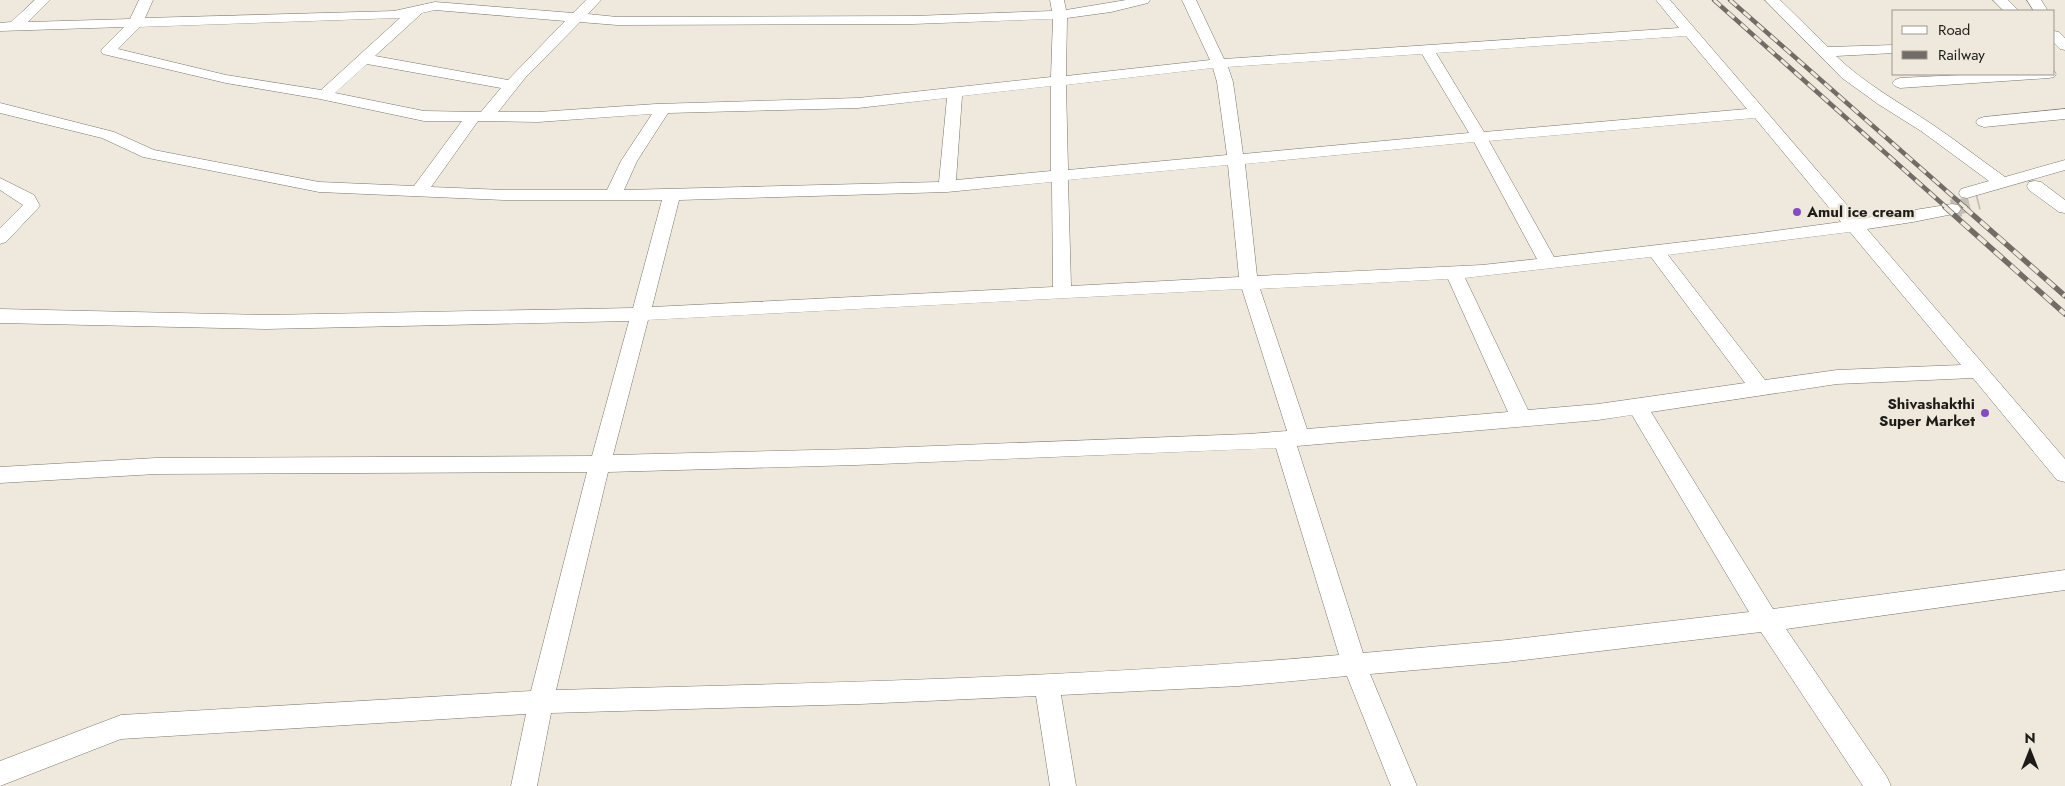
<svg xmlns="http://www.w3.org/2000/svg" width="2065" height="786" font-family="Jost,sans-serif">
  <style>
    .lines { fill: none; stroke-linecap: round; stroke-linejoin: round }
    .minor-tunnel-far1 { stroke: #c4bfb6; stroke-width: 15; stroke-dasharray: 15 8; stroke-linecap: butt }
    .minor-tunnel { stroke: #c4bfb6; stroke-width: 19; stroke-dasharray: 19 9; stroke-linecap: butt }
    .minor-casing { stroke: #7b766c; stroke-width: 1 }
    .minor { fill: #fff; fill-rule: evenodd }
    .rail-far1-casing { stroke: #716d66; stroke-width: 4.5 }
    .rail-casing { stroke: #716d66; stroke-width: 5.5 }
    .rail-far1 { stroke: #eee8dd; stroke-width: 3; stroke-dasharray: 9; stroke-linecap: butt }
    .rail { stroke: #eee8dd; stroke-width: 4; stroke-dasharray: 11; stroke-linecap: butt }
    .poi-dot { fill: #844bc2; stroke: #eee8dd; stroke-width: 2 }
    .labels { text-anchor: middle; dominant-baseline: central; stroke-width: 5; stroke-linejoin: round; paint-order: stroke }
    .poi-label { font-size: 15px; font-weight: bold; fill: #1e1c18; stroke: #eee8dd; text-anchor: start }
  </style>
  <rect width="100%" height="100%" fill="#eee8dd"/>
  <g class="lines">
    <!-- minor-tunnel-far1 -->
    <path class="minor-tunnel-far1" d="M1955,208L1979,202"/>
    <!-- minor-tunnel -->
    <path class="minor-tunnel" d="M1952,209L1960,207"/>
    <!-- minor casing -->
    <g class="minor-casing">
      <path id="minor" d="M35,0H50L28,22L130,19L139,0H153L145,18L394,11L435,2L573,13L586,0H601L588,14L617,17L913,16L1052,11L1050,0H1064L1066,10L1126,0H1150L1148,3L1111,12L1067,18L1066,76L1210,60L1182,0H1196L1224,59L1679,28L1656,0H1670L1859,219L1952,204L1958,205L1961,209L1958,213L1913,222L1867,229L2065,459V482L2057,480L1973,378L1837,384L1651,412L1773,609L2065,570V590L1786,629L1887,777L1891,786H1863L1761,632L1507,662L1370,674L1417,786H1391L1347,676L1239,686L1061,695L1076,786H1050L1036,696L860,704L551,713L537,786H511L526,714L121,739L0,786V761L121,715L531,691L587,472L156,474L0,483V467L156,458L592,456L629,321L266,329L0,323V309L266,315L633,308L662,200H504L319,192L143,157L102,138L0,113V103L114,132L154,150L319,182L414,186L462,121H424L320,99L226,83L103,54L101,51L103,48L124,27L0,31V23L11,22ZM435,10L565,21L508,80L375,56L422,13ZM400,18L321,90L226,75L118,49L140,27ZM1053,19L1051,77L858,98L656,104L538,112H498L525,78L580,22L617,25L913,24ZM1686,36L1747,109L1484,132L1436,53ZM1422,54L1469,133L1243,154L1233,82L1228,67ZM367,64L501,88L481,112L424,111L335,93ZM1213,68L1217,82L1227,155L1068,170L1066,85ZM1051,86V171L956,180L962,96ZM947,98L939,182L624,190L637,161L668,113L858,108ZM652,114L621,161L607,190H504L431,187L478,121L538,122ZM1755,118L1841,222L1752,234L1554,257L1489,141ZM1474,142L1537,259L1482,265L1257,276L1245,164ZM1228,165L1239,277L1071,286L1068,180ZM1052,182L1053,287L652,307L679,200L947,192ZM1850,232L1961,365L1837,370L1765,380L1668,255ZM1651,257L1745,383L1598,404L1528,410L1465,278ZM1448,279L1508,412L1307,429L1260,289ZM1242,289L1287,431L1248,434L856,449L613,455L648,320ZM1632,415L1749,612L1507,640L1363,653L1297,446L1598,420ZM1276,448L1339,655C1079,678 817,683 556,690L608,472L856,465Z
        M1765,0H1780L1828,47L1894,45V53L1836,56C1865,84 1899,102 1933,125C1957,141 1981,160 2005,177L2065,160V170L1967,198L1961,197L1959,193L1961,189L1989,181L1921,131L1878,104L1842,78Z
        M1993,0H2008L2019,11H2004Z
        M2027,0H2041L2048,11H2034Z
        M2054,31L2059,32L2065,38V50L2060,49L2054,43Z
        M2054,71L2056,74L2054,77L2049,78L1900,88L1895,86L1892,83L1895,80L1900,78L1979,74H2054Z
        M2065,109V119L1984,127L1978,125L1976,122L1978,119L1984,117Z
        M0,178L34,195L40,206L6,242L0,244V228L23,205L0,190Z
        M2035,181L2041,182L2065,200V213L2059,212L2029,190L2027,186L2029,182Z"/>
    </g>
    <!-- minor -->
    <use href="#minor" class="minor"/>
    <!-- rail-far1 casing -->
    <g class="rail-far1-casing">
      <path id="rail-far1" d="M1714,0L1947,208
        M1730,0L1966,208"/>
    </g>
    <!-- rail casing -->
    <g class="rail-casing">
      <path id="rail" d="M1945,207L2065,314
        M1964,207L2065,296"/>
    </g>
    <!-- rail-far1 -->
    <use href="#rail-far1" class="rail-far1"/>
    <!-- rail -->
    <use href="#rail" class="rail"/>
  </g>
  <!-- markers -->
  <g class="poi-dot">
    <circle cx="1797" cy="212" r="5"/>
    <circle cx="1985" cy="413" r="5"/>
  </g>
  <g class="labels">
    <!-- poi labels -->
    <g class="poi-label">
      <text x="1807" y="212">Amul ice cream</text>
      <text x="1975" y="404" text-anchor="end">Shivashakthi<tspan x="1975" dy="17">Super Market</tspan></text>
    </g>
  </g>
  <!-- legend -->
  <rect x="1892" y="10" width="162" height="65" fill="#eee8dd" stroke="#9b968e"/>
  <rect x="1902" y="26" width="25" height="8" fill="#ffffff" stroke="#9b968e"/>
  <text x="1938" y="35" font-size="15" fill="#1e1c18">Road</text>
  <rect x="1902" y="51" width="25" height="8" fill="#716d66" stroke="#9b968e"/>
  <text x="1938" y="60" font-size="15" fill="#1e1c18">Railway</text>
  <!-- north arrow -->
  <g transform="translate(2030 751)" stroke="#eee8dd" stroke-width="4" paint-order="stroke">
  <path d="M0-4L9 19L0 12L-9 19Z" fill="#1e1c18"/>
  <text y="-8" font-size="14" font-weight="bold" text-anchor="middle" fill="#1e1c18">N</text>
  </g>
</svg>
